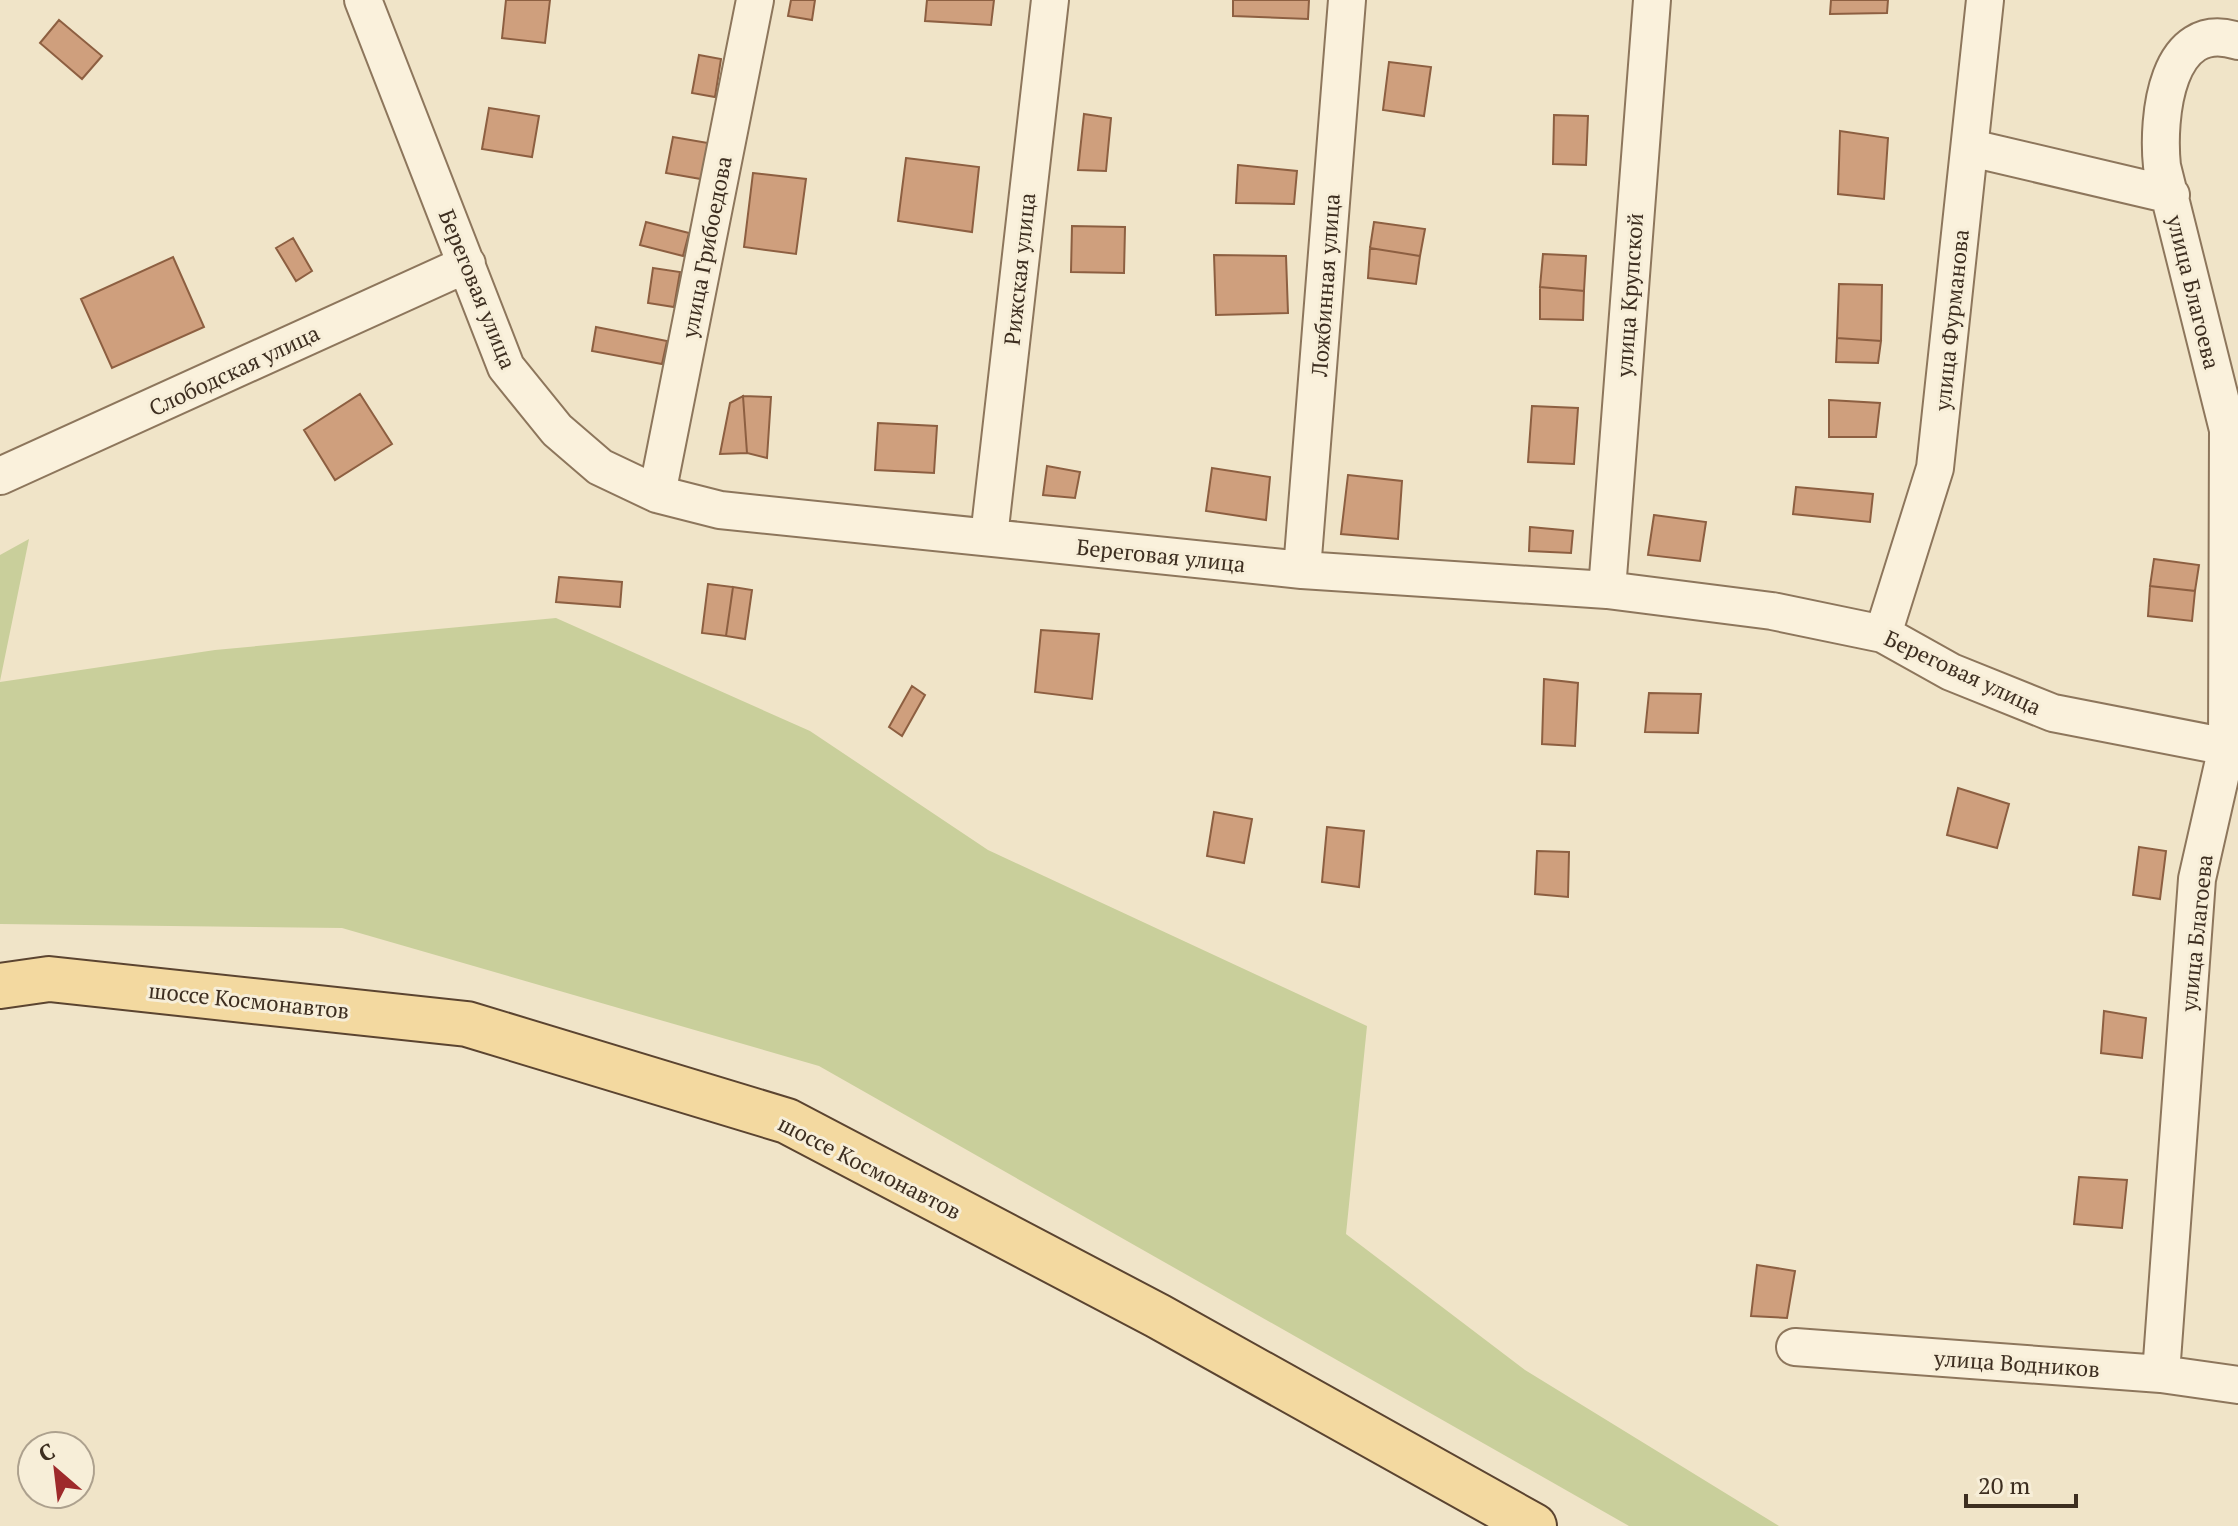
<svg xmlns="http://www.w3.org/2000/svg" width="2238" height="1526" font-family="'PT Serif',serif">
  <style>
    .green { fill: #c9cf9b }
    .building { fill: #cf9f7d; stroke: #8d5f41; stroke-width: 2 }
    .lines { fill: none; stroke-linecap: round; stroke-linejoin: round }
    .minor-casing { stroke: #8d765c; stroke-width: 40 }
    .primary-casing { stroke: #5b4430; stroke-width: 48 }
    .minor { stroke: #faf1dc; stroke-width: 36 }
    .primary { stroke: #f3d9a0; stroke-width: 44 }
    .labels { text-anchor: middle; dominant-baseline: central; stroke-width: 6; stroke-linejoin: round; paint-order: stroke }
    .street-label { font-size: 22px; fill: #3d2e20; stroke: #f7eed8 }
  </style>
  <rect width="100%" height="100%" fill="#f0e4c8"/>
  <!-- green -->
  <path class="green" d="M29,539L0,681V555Z
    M556,618L810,731L988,850L1367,1026L1346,1234L1525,1370L1779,1526H1629L819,1066L342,928L0,924V682L215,650Z"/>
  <!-- building -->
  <path class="building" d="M506,0H550L545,43L502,38Z
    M791,0H815L812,20L788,16Z
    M927,0H994L991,25L925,21Z
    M1233,0H1309L1308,19L1233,16Z
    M1831,0H1888L1887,13L1830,14Z
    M59,20L102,56L82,79L40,43Z
    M699,55L721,59L715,97L692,93Z
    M1389,62L1431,67L1424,116L1383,110Z
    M489,108L539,116L532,157L482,149Z
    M1084,114L1111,118L1106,171L1078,170Z
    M1554,115L1588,116L1586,165L1553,164Z
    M1840,131L1888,138L1884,199L1838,194Z
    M673,137L708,143L701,179L666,173Z
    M906,158L979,167L972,232L898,221Z
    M1238,165L1297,171L1294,204L1236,203Z
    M753,173L806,179L796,254L744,247Z
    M646,222L689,233L683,256L640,245Z
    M1374,222L1425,229L1420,256L1370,248Z
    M1072,226L1125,227L1124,273L1071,272Z
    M293,238L312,271L296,281L276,248Z
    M1370,248L1420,256L1416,284L1368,278Z
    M1543,254L1586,256L1584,291L1540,287Z
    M1214,255L1286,256L1288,313L1216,315Z
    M173,257L204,327L112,368L81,299Z
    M653,268L680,272L674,307L648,303Z
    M1839,284L1882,285L1881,341L1837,338Z
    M1540,287L1584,291L1583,320L1540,319Z
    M596,327L667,341L662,364L592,351Z
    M1837,338L1881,341L1878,363L1836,362Z
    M360,394L392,444L335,480L304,430Z
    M743,396L747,453L720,454L730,403Z
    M743,396L771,397L767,458L747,453Z
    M1829,400L1880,403L1876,437H1829Z
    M1532,406L1578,408L1574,464L1528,462Z
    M878,423L937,426L934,473L875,470Z
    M1047,466L1080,472L1075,498L1043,495Z
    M1212,468L1270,477L1266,520L1206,511Z
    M1348,475L1402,481L1398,539L1341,534Z
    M1796,487L1873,494L1870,522L1793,514Z
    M1654,515L1706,522L1700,561L1648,555Z
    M1530,527L1573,531L1571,553L1529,551Z
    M2154,559L2199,565L2195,591L2150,586Z
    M559,577L622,582L620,607L556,602Z
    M708,584L733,587L726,636L702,633Z
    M2150,586L2195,591L2192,621L2148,616Z
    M733,587L752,590L745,639L726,636Z
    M1041,630L1099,634L1092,699L1035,692Z
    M1544,679L1578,683L1575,746L1542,744Z
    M912,686L925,695L902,736L889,727Z
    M1649,693L1701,694L1698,733L1645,732Z
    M1958,788L2009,804L1997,848L1947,835Z
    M1214,812L1252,819L1244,863L1207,856Z
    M1327,827L1364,831L1359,887L1322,882Z
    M2139,847L2166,851L2160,899L2133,895Z
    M1537,851L1569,852L1568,897L1535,894Z
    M2104,1011L2146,1018L2142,1058L2101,1053Z
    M2079,1177L2127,1180L2122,1228L2074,1224Z
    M1757,1265L1795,1271L1787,1318L1751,1316Z"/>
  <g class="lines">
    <!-- minor casing -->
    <g class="minor-casing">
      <path id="minor" d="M363,0L506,367L557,430L600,467L657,494L720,510L1302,570L1607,590L1772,611L1883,634L1951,672L2053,713L2238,749
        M1971,148L2171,195
        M0,476L467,264
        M657,494L755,0
        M989,537L1050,0
        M1302,570L1347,0
        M1607,590L1652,0
        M1883,634L1935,468L1985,0
        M1795,1347L2161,1374L2238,1385
        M2161,1374L2197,879L2227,747L2228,430L2162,166C2157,118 2166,17 2238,41"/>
    </g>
    <!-- primary casing -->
    <g class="primary-casing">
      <path id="primary" d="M0,986L49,979L467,1024L787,1121L1158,1316L1534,1526"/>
    </g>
    <!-- minor -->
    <use href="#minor" class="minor"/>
    <!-- primary -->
    <use href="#primary" class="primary"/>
  </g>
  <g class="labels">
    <!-- street labels -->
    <g class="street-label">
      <text transform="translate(706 247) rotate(-79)">улица Грибоедова</text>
      <text transform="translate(1019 269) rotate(-84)">Рижская улица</text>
      <text transform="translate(1325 285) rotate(-86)">Ложбинная улица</text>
      <text transform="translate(478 289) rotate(68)">Береговая улица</text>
      <text transform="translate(2194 292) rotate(76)">улица Благоева</text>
      <text transform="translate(1629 295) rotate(-86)">улица Крупской</text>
      <text transform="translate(1951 320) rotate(-84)">улица Фурманова</text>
      <text transform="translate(234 370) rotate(-25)">Слободская улица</text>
      <text transform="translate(1161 555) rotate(6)">Береговая улица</text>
      <text transform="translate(1963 672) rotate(25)">Береговая улица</text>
      <text transform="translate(2196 933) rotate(-84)">улица Благоева</text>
      <text transform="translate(249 1000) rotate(6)">шоссе Космонавтов</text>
      <text transform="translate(870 1167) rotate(27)">шоссе Космонавтов</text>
      <text transform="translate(2017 1363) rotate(4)">улица Водников</text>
    </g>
  </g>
  <!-- north arrow -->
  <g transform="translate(56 1470) rotate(332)"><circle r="38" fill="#f7eed8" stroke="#ada18e" stroke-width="2"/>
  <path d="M0-6L14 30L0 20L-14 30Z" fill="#9e2a2b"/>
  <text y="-12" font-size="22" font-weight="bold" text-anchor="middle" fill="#3d2e20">С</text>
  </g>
  <!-- scale -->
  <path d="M1966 1494v12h110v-12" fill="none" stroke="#3d2e20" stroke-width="4"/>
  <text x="1978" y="1494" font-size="24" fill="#3d2e20" stroke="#f7eed8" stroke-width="6" paint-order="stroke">20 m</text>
</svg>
